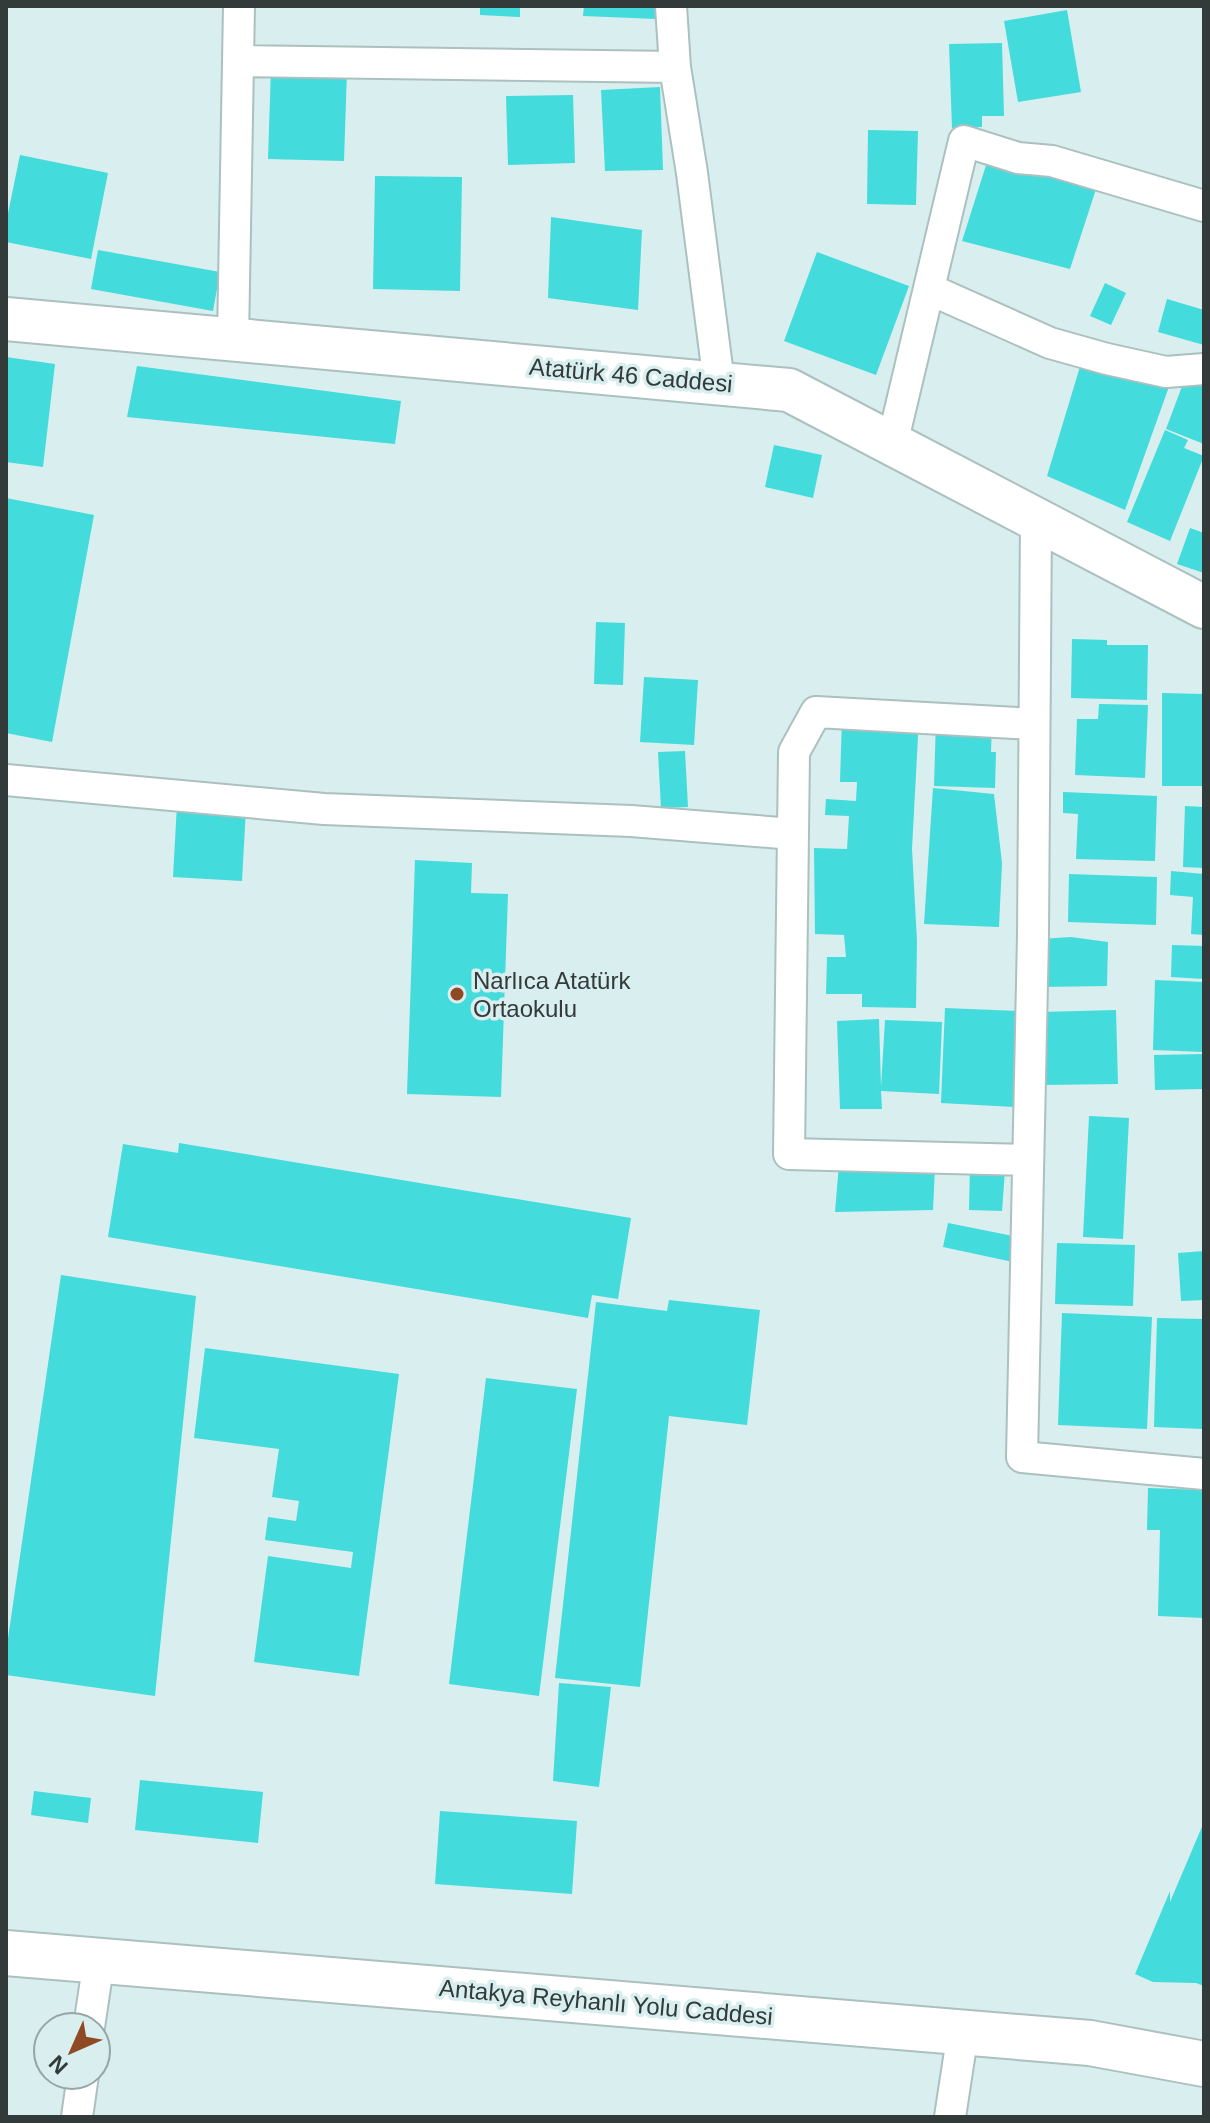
<svg xmlns="http://www.w3.org/2000/svg" width="1210" height="2123" font-family="Arial,sans-serif">
  <style>
    .building { fill: #43dbdb }
    .lines { fill: none; stroke-linecap: round; stroke-linejoin: round }
    .street-casing { stroke: #abc0bf; stroke-width: 34 }
    .secondary-casing { stroke: #abc0bf; stroke-width: 46 }
    .primary-casing { stroke: #abc0bf; stroke-width: 48 }
    .street { stroke: #fff; stroke-width: 30 }
    .secondary { stroke: #fff; stroke-width: 42 }
    .primary { stroke: #fff; stroke-width: 44 }
    .poi-dot { fill: #8f4923; stroke: #d9eeee; stroke-width: 3 }
    .labels { text-anchor: middle; dominant-baseline: central; stroke-width: 7; stroke-linejoin: round; paint-order: stroke }
    .street-label { font-size: 24px; fill: #323b3a; stroke: #d9eeee }
    .poi-label { font-size: 24px; fill: #323b3a; stroke: #d9eeee; text-anchor: start }
  </style>
  <rect width="100%" height="100%" fill="#d9eeee"/>
  <!-- building -->
  <path class="building" d="M480,6H520V17L480,15Z
    M584,6H658L657,19L583,16Z
    M1067,10L1081,92L1018,102L1004,21Z
    M1002,43L1004,116H982V127L952,128L949,44Z
    M271,67L347,70L344,161L268,159Z
    M660,87L663,170L605,171L601,90Z
    M573,95L575,163L508,165L506,96Z
    M868,130L918,131L916,205L867,204Z
    M20,155L108,173L91,259L6,242V223Z
    M988,159L1096,189L1070,269L962,241Z
    M375,176L462,177L460,291L373,289Z
    M551,217L642,230L638,310L548,298Z
    M98,250L220,272L213,311L91,289Z
    M817,252L909,286L876,375L784,341Z
    M1105,283L1126,293L1111,325L1090,316Z
    M1167,299L1204,310V345L1158,332Z
    M6,357L55,364L43,467L6,462Z
    M1082,360L1171,381L1125,510L1047,476Z
    M137,366L401,401L395,444L127,417Z
    M1187,373L1204,379V444L1166,429Z
    M1165,430L1188,440L1184,448L1204,456L1170,541L1127,522Z
    M774,445L822,455L813,498L765,487Z
    M6,498L94,515L52,742L6,733Z
    M1190,528L1204,533V573L1177,564Z
    M596,622L625,623L623,685L594,684Z
    M1072,639L1107,640V645H1148L1147,700L1071,698Z
    M644,677L698,680L694,745L640,742Z
    M1162,693L1204,694V786H1162Z
    M1099,704L1148,705L1145,778L1075,775L1077,719H1098Z
    M842,717L919,718L912,849L917,941L916,1008L862,1007V994H826L827,957H846L844,935L815,934L814,848L847,849L849,816L825,815L826,799L856,801L857,782H840Z
    M936,720L992,722L991,752H996L995,788L934,786Z
    M685,751L688,807L661,808L658,752Z
    M933,788L994,794L1002,863L999,927L924,924Z
    M1063,792L1157,796L1155,861L1076,859L1078,814L1063,813Z
    M177,804L246,808L242,881L173,877Z
    M1185,806L1204,807V868L1183,867Z
    M415,860L472,863L471,893L508,894L501,1097L407,1094Z
    M1171,871L1204,874V935L1191,934L1193,897L1170,895Z
    M1069,874L1157,877L1156,925L1068,922Z
    M1071,937L1108,942L1107,986L1040,987L1041,939Z
    M1172,945L1204,946V979L1171,977Z
    M1155,980L1204,982V1052L1153,1050Z
    M945,1008L1018,1011L1014,1107L941,1103Z
    M1116,1010L1118,1084L1042,1085L1041,1012Z
    M879,1019L881,1087L885,1020L942,1022L939,1094L881,1091L882,1109H840L837,1021Z
    M1204,1054V1089L1155,1090L1154,1055Z
    M1089,1116L1129,1118L1123,1239L1083,1237Z
    M179,1143L631,1218L618,1299L592,1295L588,1318L108,1237L123,1144L178,1153Z
    M839,1164L935,1168L933,1210L835,1212Z
    M970,1166L1005,1170L1002,1211L969,1210Z
    M948,1223L1018,1237L1013,1262L943,1247Z
    M1057,1243L1135,1245L1133,1306L1055,1304Z
    M1204,1251V1300L1181,1301L1178,1253Z
    M61,1275L196,1296L155,1696L6,1675V1652Z
    M669,1300L760,1310L747,1425L669,1416L640,1687L555,1678L596,1302L667,1311Z
    M1062,1313L1152,1317L1147,1429L1058,1425Z
    M1157,1318L1204,1319V1429L1154,1427Z
    M205,1348L399,1374L359,1676L254,1662L268,1556L351,1568L353,1552L265,1540L268,1517L296,1521L299,1501L272,1497L279,1449L194,1438Z
    M486,1378L577,1389L539,1696L449,1684Z
    M1148,1488L1204,1490V1618L1158,1616L1160,1530H1147Z
    M559,1683L611,1687L599,1787L553,1781Z
    M140,1780L263,1792L258,1843L135,1830Z
    M34,1791L91,1798L88,1823L31,1815Z
    M440,1811L577,1821L572,1894L435,1884Z
    M1204,1822V1986L1196,1983L1153,1982L1135,1974L1170,1891V1902Z"/>
  <g class="lines">
    <!-- street casing -->
    <g class="street-casing">
      <path id="street" d="M671,6L675,67L692,173L719,383
        M239,61L675,67
        M929,289L1050,343L1107,359L1166,372L1204,369
        M233,339L239,6
        M892,444L964,141L1018,158L1052,161L1204,206
        M1036,520L1033,935L1022,1457L1204,1474
        M6,780L324,809L631,821L793,834
        M1028,1160L789,1154L794,752L816,712L1034,724
        M89,2027L99,1960
        M77,2117L83,2075
        M950,2117L963,2032"/>
    </g>
    <!-- secondary casing -->
    <g class="secondary-casing">
      <path id="secondary" d="M6,319L789,390L1204,607"/>
    </g>
    <!-- primary casing -->
    <g class="primary-casing">
      <path id="primary" d="M6,1953L1090,2043L1204,2064"/>
    </g>
    <!-- street -->
    <use href="#street" class="street"/>
    <!-- secondary -->
    <use href="#secondary" class="secondary"/>
    <!-- primary -->
    <use href="#primary" class="primary"/>
  </g>
  <!-- markers -->
  <circle class="poi-dot" cx="457" cy="994" r="8"/>
  <g class="labels">
    <!-- street labels -->
    <g class="street-label">
      <text transform="translate(631 375) rotate(5)">Atatürk 46 Caddesi</text>
      <text transform="translate(606 2002) rotate(5)">Antakya Reyhanlı Yolu Caddesi</text>
    </g>
    <!-- poi labels -->
    <g class="poi-label">
      <text x="473" y="980">Narlıca Atatürk<tspan x="473" dy="28">Ortaokulu</tspan></text>
    </g>
  </g>
  <!-- border -->
  <rect width="1210" height="2123" fill="none" stroke="#323b3a" stroke-width="16"/>
  <!-- north arrow -->
  <g transform="translate(72 2051) rotate(225)"><circle r="38" fill="#d9eeee" stroke="#96a6a6" stroke-width="2"/>
  <path d="M0-6L14 30L0 20L-14 30Z" fill="#8f4923"/>
  <text y="-12" font-size="22" font-weight="bold" text-anchor="middle" fill="#323b3a">N</text>
  </g>
</svg>
